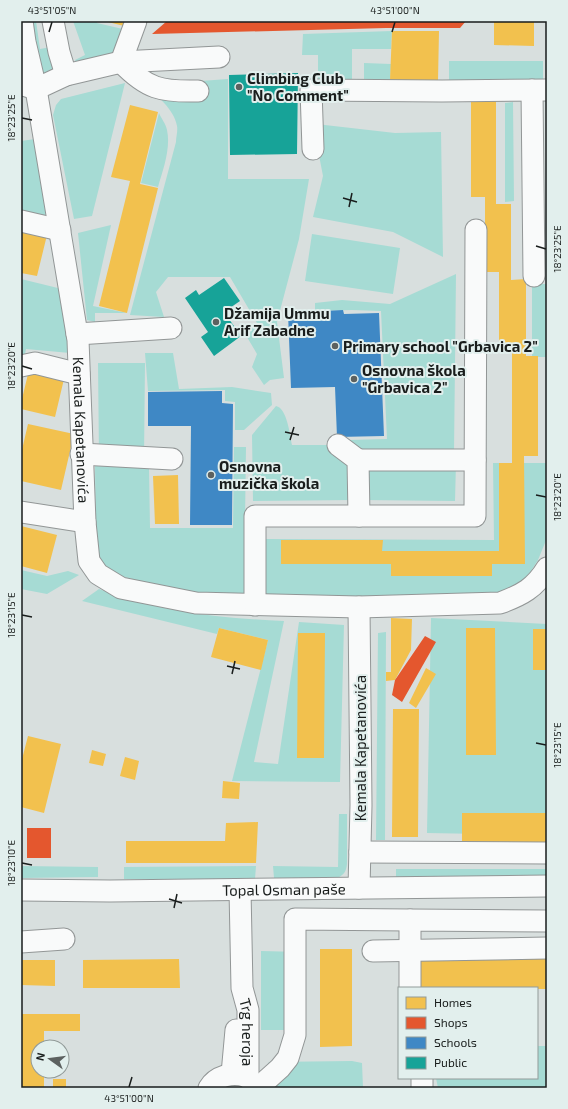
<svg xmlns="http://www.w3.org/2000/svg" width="568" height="1109" font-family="'Exo 2',sans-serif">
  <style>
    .green { fill: #a6dbd4 }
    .homes { fill: #f2c14e }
    .shops { fill: #e4572e }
    .schools { fill: #3f88c5 }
    .public { fill: #17a398 }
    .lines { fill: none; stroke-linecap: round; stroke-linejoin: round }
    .minor-casing { stroke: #929696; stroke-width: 23 }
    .minor { stroke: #f9fafa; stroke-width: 21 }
    .ticks { fill: none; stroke: #191d1c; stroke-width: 1.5 }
    .poi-dot { fill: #5c6160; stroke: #e2efed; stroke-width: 1.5 }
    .labels { text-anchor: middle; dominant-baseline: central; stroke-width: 4; stroke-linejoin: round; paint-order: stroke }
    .poi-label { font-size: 15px; font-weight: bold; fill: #191d1c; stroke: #e2efed; text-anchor: start }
    .street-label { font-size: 15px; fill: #191d1c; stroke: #e2efed }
    .neatline { fill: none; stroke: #191d1c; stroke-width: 1.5 }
    .ticks-label { font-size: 10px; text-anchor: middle; fill: #191d1c }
  </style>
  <rect width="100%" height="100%" fill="#d8dfde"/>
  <!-- green -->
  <path class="green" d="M30,21H36L40,49L51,47L59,77L45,82Z
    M73,21H97V23L127,30L117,64L80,69L75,60L85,55Z
    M392,31L391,49H352V80H318V55H302L303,34Z
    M449,61H543V81H449Z
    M364,63L391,64L390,80H364Z
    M228,79V179H309L299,239L277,322L284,378L270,380L264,385L252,367L257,354L244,332L257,323L230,277H168L156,292L164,317L130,315L176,142C176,137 178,131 177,126C174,109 157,96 145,85Z
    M125,83L92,216L74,219L53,115L56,105L61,99Z
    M513,102L514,201L505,202V103Z
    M159,113C161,118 166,124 167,130C171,148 163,170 158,187L141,183Z
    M316,124L395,133L441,132L443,257L393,232L313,217L323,176L317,145Z
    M35,139L46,217L21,212V141Z
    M111,225L93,306L127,313H95V322L87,320L78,233Z
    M312,234L400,248L393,294L305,281Z
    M456,274L454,453L373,455L351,448L350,440L387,439L381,311L352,310L315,311V303L342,300L390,304Z
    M21,279L62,289L70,353L26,349L22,370Z
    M532,284H547V448V357H532Z
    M145,353H173L179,389L232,387L271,393L272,405L244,430H235V402L225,401V390L148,391Z
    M98,363H145L144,458H99Z
    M276,406C287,408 290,435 292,445H327L348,462L354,500L253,501L252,435Z
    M234,447H246L244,596L179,591L113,574C104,567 100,560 96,548L95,466L149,468L150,528H233Z
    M361,463H456L455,501L362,500Z
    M493,463H547V538L538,560L528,576L495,601L266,600V539L494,540Z
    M21,570L47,576L68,571L79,575L47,594L21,589Z
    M99,589C159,612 219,618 284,621L254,762L278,764L299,622L344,625L340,782L232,781L268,640L219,628L217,634L82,601Z
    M431,618L547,624V835L427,833Z
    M386,632L385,840H376L378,633Z
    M339,814H347V864C346,873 343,876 334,879L274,878L273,866L338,867Z
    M21,866L98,867V877L21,878Z
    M256,866L255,879H124V867Z
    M396,869H547V882L396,881Z
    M261,951L301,952V1030H261Z
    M537,1046H547V1088H438L436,1078H537Z
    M352,1061L362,1063L363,1088H267L265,1069L269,1062Z"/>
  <!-- homes -->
  <path class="homes" d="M104,21H129L128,27Z
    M494,21H534V46L494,45Z
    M392,31H439L438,80H390Z
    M471,98H496V204H511V280L526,279V356H538V456H524L525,564H492V576H391V564H281V540H383L382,551H499V463H512V347H499V272H485V197H471Z
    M130,105L158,112L140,184L158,188L127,313L99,306L130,181L111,177Z
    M21,229L47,235L37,276L21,273Z
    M29,370L64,379L55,417L21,409V403Z
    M28,424L74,434L61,490L21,481V454Z
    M178,475L179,524H155L153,476Z
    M21,526L57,535L47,573L21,566Z
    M391,618L412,619L411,650L395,680L386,681V672H391Z
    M219,628L268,640L261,670L211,657Z
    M466,628H495L496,755H466Z
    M533,629H547V670H533Z
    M298,633H325L324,758H297Z
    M426,668L436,674L416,708L409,703Z
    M393,709H419L418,837H392Z
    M28,736L61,744L44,813L21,807V763Z
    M92,750L106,754L103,766L89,763Z
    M125,757L139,761L135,780L120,776Z
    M223,781L240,783L239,799L222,798Z
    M462,813H547V846H462Z
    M258,822L256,863H126V841H225L226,823Z
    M320,949H352V1046L320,1047Z
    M416,955H547V989L416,988Z
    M179,959L180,988H83V960Z
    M21,960H55V986L21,985Z
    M21,1014H80V1031H44V1047H38V1071H44V1088H21Z
    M53,1079H66V1088H53Z"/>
  <!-- shops -->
  <path class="shops" d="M167,21H466L460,28H386L152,34Z
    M425,636L436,642L402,702L392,695L395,680Z
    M27,828H51V858H27Z"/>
  <!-- schools -->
  <path class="schools" d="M343,310L344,314L379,313L384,436L337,437L335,387L291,388L288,313Z
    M222,391V403L233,404L232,525H190L191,426H148V392Z"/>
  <!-- public -->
  <path class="public" d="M298,73L297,154L230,155L229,75Z
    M224,278L240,301L224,312L241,336L214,356L201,337L208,332L185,298L196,290L199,295Z"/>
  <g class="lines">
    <!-- minor casing -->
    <g class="minor-casing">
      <g id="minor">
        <path id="s1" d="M22,21L25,42L36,89L78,340L85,522L89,561L98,574L121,588L196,603L359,607L500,603C522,595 535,588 547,568"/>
        <path d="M53,21L59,52L66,75"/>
        <path d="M136,21L121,62C147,89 161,92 198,91"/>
        <path d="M23,85L36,89L66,75L121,62L219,57"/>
        <path d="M532,90L534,276"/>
        <path d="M313,149L311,90L442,91L547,90"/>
        <path d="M21,221L60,230"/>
        <path d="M77,334L171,328"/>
        <path d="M21,366L35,363L79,374"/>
        <path d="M338,445L358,460L359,516"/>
        <path d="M81,454L172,459"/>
        <path d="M358,460H475"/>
        <path d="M21,512L85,522"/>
        <path d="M255,605V516H475L476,230"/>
        <path d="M360,852L547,853"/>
        <path d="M359,888L361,805L359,607"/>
        <path id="s2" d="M21,890L110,891L547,886"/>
        <path id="s3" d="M240,890L242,988L248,1010V1078"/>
        <path d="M21,942L64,939"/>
        <path d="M373,951L547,948"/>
        <path d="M410,988V920L547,921"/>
        <path d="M232,1074L236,1030"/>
        <path d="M259,1087L280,1068L288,1058L295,1035V919L410,920"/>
        <path d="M209,1088C216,1076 232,1072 245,1076"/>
        <path d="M422,1088V1078"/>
      </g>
    </g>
    <!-- minor -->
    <use href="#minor" class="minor"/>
  </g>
  <!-- ticks -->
  <path class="ticks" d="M49,32L52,22M392,32L395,22M22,118L32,120M343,198L357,202M349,207L352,193M536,246L546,249M22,366L32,369M285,432L299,435M290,440L294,427M536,495L546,497M22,615L32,617M227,666L240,669M232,674L235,661M536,743L546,745M22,863L32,865M169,899L182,903M174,908L177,894M129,1087L132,1077"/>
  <!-- markers -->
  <g class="poi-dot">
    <circle cx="239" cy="87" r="4"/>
    <circle cx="216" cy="322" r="4"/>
    <circle cx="335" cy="346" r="4"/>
    <circle cx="354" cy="379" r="4"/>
    <circle cx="211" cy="475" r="4"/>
  </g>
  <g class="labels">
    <!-- poi labels -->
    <g class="poi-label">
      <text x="247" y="78">Climbing Club<tspan x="247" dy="17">"No Comment"</tspan></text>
      <text x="224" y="313">Džamija Ummu<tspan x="224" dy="17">Arif Zabadne</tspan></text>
      <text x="343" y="346">Primary school "Grbavica 2"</text>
      <text x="362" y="370">Osnovna škola<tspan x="362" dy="17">"Grbavica 2"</tspan></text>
      <text x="219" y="466">Osnovna<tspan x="219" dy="17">muzička škola</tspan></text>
    </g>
    <!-- street labels -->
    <g class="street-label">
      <text stroke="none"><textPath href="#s1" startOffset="414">Kemala Kapetanovića</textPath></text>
      <text transform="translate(360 748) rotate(-90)">Kemala Kapetanovića</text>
      <text stroke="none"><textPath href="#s2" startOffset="263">Topal Osman paše</textPath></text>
      <text stroke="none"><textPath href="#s3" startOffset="143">Trg heroja</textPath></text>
    </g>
  </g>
  <!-- border -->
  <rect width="568" height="1109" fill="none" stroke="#e2efed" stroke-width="44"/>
  <!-- legend -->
  <rect x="398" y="987" width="140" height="92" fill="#e2efed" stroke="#929b99"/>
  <rect x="406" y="997" width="20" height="12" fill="#f2c14e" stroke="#929b99"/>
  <text x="434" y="1007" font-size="12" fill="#191d1c">Homes</text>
  <rect x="406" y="1017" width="20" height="12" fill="#e4572e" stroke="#929b99"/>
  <text x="434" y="1027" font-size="12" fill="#191d1c">Shops</text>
  <rect x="406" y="1037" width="20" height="12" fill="#3f88c5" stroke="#929b99"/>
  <text x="434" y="1047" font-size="12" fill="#191d1c">Schools</text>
  <rect x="406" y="1057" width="20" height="12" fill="#17a398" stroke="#929b99"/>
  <text x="434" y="1067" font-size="12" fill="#191d1c">Public</text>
  <!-- north arrow -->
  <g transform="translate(50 1059) rotate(284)"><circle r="19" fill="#e2efed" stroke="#929b99"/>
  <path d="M0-3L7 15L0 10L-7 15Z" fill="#5c6160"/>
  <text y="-6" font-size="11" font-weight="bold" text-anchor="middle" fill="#191d1c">N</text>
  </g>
  <rect x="22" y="22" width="524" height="1065" class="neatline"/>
  <g class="ticks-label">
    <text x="52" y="14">43°51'05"N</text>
    <text x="395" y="14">43°51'00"N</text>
    <text transform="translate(11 118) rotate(-90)" y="4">18°23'25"E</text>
    <text transform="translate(557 249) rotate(-90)" y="4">18°23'25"E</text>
    <text transform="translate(11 366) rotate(-90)" y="4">18°23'20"E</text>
    <text transform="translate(557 497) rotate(-90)" y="4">18°23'20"E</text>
    <text transform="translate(11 615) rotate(-90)" y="4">18°23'15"E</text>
    <text transform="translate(557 745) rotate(-90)" y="4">18°23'15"E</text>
    <text transform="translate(11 863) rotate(-90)" y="4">18°23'10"E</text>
    <text x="129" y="1102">43°51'00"N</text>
  </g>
</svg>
